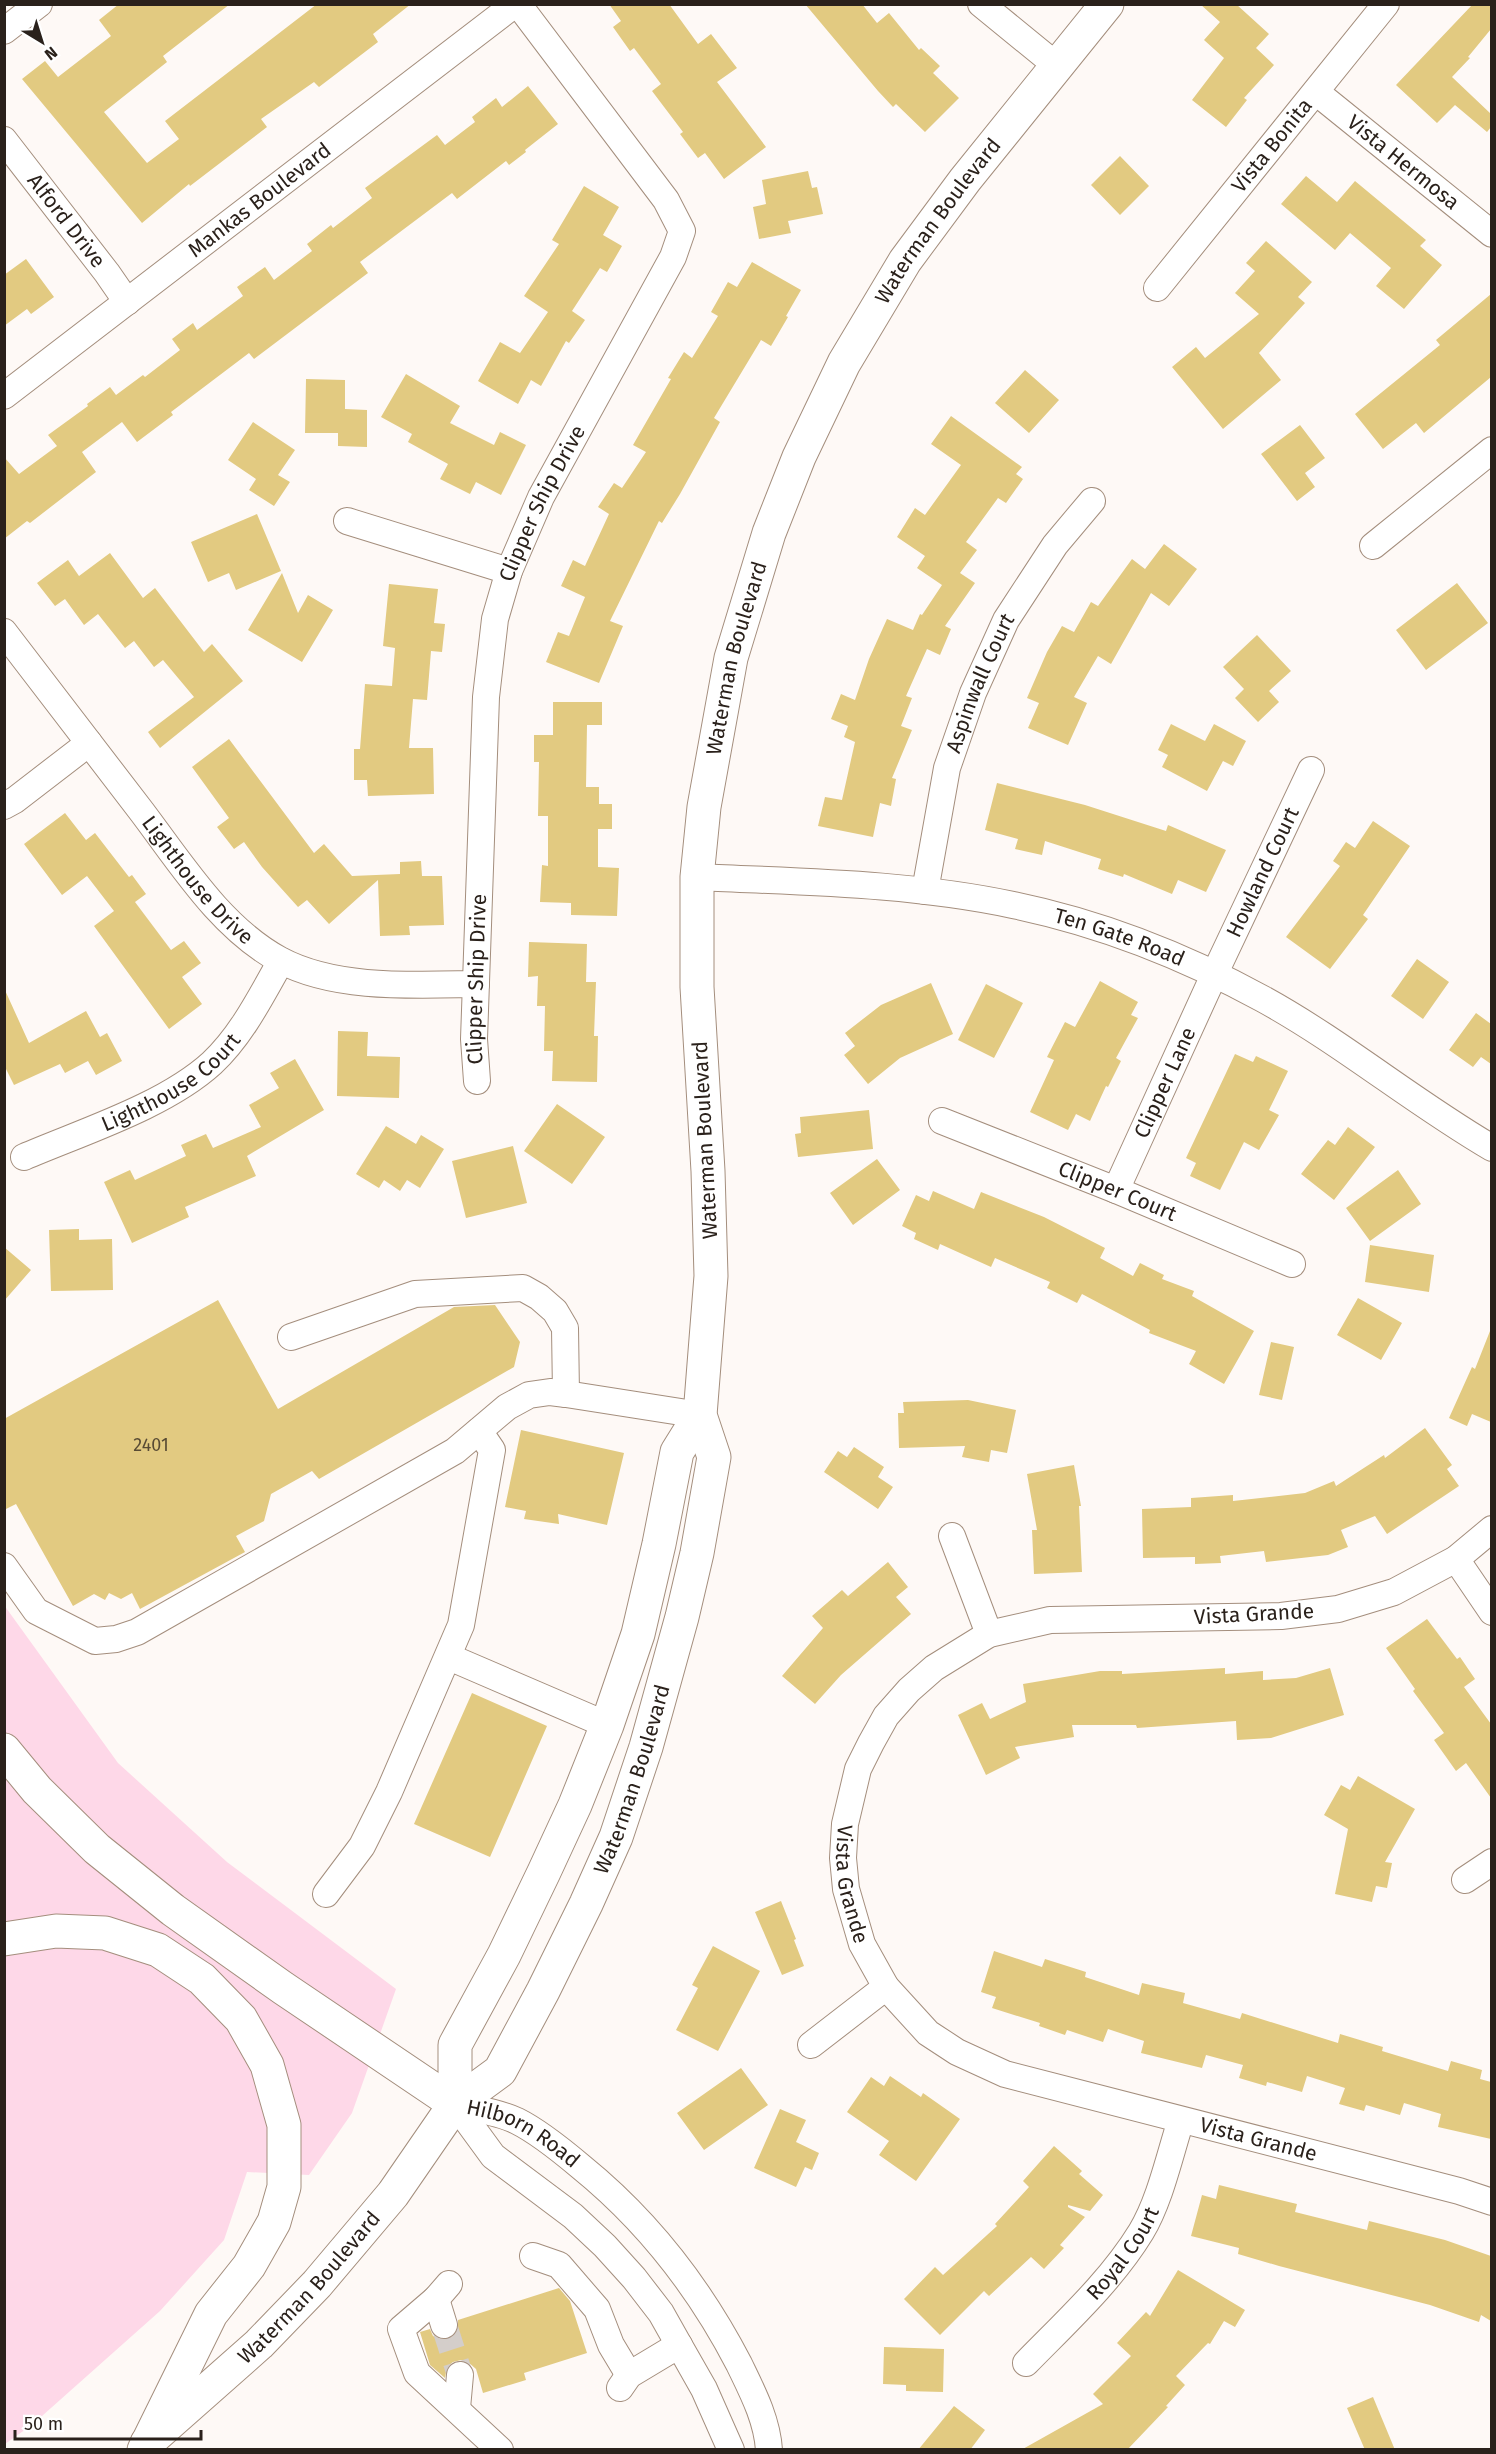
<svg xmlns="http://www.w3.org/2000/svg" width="1496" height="2454" font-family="'Fira Sans',sans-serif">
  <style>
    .green { fill: #fed8e8 }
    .building { fill: #e2ca81 }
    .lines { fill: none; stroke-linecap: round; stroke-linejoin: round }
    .minor-tunnel { stroke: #d4ceca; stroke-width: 26; stroke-dasharray: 26 13; stroke-linecap: butt }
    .minor-casing { stroke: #a48e7d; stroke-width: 28 }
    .major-casing { stroke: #a48e7d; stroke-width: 35 }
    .highway-casing { stroke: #a48e7d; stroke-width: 35 }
    .minor { stroke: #fff; stroke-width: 26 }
    .major { stroke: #fff; stroke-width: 33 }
    .highway { stroke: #fff; stroke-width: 33 }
    .labels { text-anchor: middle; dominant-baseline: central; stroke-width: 4.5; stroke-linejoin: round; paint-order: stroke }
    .number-label { font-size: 18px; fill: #584b34 }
    .street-label { font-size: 21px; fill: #2a211b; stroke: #fff }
  </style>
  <rect width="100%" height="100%" fill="#fef9f6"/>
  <!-- green -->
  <path class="green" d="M4,1605L118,1763L227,1862L396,1989L352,2113L309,2175L247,2172L224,2240L160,2311L33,2424L5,2444Z"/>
  <!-- building -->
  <path class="building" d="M119,4H230L163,56L167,62L104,112L147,163L179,139L165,121L317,4H411L373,34L378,42L319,87L314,82L261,119L267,127L190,186L189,184L142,223L22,79L45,61L58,77L111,36L99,20Z
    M609,4H669L698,44L711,34L737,68L717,82L766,147L724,179L705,153L698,158L680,134L683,132L652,91L661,84L634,48L630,51L613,27L621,21Z
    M805,4H862L877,23L889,13L919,50L921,48L940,66L933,73L959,98L925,132L896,104L893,107L878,91Z
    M1200,4H1236L1269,34L1256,48L1274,65L1244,98L1247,100L1226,127L1192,100L1224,58L1204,40L1220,22Z
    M1473,4H1491V29L1468,57L1470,58L1452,77L1491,114V127L1487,132L1455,105L1437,123L1396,85Z
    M528,86L558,124L525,150L526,152L509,165L506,161L457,199L452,193L360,262L368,273L254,359L249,353L171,412L173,415L137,442L122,422L82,452L96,472L30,523L27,521L4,539V457L19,474L57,446L48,435L88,406L87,404L110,387L116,395L143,375L145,377L180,350L172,339L193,323L197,330L243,296L237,287L265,267L274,280L312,251L307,244L331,225L333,228L372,198L365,188L437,135L445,145L475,122L472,117L496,98L502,107Z
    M1120,156L1149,186L1120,215L1091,185Z
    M808,171L812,188L817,187L823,214L788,221L791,233L759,239L753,207L766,204L762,180Z
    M1306,176L1337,202L1355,181L1426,240L1420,246L1442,265L1404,309L1376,286L1391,268L1350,233L1335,250L1281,204Z
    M584,186L619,207L603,235L622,246L607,272L600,268L572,311L585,320L569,343L566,341L541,386L531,380L518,404L478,381L500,342L520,353L548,312L524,296L559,244L552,240Z
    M1266,241L1312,282L1298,297L1305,303L1259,353L1281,380L1223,429L1172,367L1196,347L1205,358L1259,314L1235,293L1255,271L1246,263Z
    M26,259L54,297L31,314L27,309L4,326V275Z
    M752,262L801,290L786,316L788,317L771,346L761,340L714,418L720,422L680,494L662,523L659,521L610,621L623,626L599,683L546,662L558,632L569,636L585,597L561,586L573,560L585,566L609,514L598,507L614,483L622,488L646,452L633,445L671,379L668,378L684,352L692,358L718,316L711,312L728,282L737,287Z
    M1491,294V377L1424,433L1416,423L1383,449L1355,414L1440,345L1436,340Z
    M1025,370L1059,400L1029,433L995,403Z
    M406,374L460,406L450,423L494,445L500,432L526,445L501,495L476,482L470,494L440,479L448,464L408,442L412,434L381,417Z
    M306,379L345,380V409L367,410V447L338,446V433H305Z
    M951,416L1022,467L1016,474L1023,479L1006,503L998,498L966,542L977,550L960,573L975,583L945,626L951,629L940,655L927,649L906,696L912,698L901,726L912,730L892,778L896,779L891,806L880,803L873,837L818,826L825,797L842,800L855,742L844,737L848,726L831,719L841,694L855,700L869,659L887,619L913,630L920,614L922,615L942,585L917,568L925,556L897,537L915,508L925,515L961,465L931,444Z
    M253,422L295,450L278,475L290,482L274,506L249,490L256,479L228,460Z
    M1300,425L1325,458L1305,473L1315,487L1297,501L1261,454Z
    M257,514L281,571L236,590L229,573L208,582L191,542Z
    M1164,544L1197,569L1169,606L1151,593L1111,664L1098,656L1074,697L1087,703L1068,745L1028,728L1039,703L1027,698L1047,652L1062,626L1074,632L1091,602L1098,606L1132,559L1145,569Z
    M110,553L143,598L155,588L204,652L212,644L243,681L160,748L148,732L194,697L163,660L154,667L134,641L125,648L98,614L84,625L65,599L55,606L37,583L68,560L79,576Z
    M282,573L298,613L308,595L333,610L302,662L248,630Z
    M1457,583L1488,623L1426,670L1396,630Z
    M389,584L438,589L434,623L445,624L442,652L431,651L427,700L413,699L409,748H433L434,794L368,796L367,780H354V749H360L365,684L392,686L395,648L383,646Z
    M1257,635L1291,671L1269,691L1279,702L1258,722L1235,698L1244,689L1223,667Z
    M553,702H602V725H587L586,787H599V804H612V829H598V867L619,868L617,916L571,915V903L540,902L542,865L548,866V816H538L539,762H534V735H553Z
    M1171,724L1205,741L1214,724L1246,741L1233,766L1223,761L1207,791L1162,767L1168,755L1158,750Z
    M229,739L314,853L324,844L352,876L400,874V862L421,861L422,876H442L444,925L409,926L410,935L380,936L378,880L329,924L307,900L298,907L262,867L244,842L234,849L217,827L229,818L192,767Z
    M997,783L1085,805L1166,831L1168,825L1226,850L1206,892L1178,880L1172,894L1124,874L1123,877L1098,869L1101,859L1045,841L1042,855L1015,849L1018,839L985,830Z
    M65,813L86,840L95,833L129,877L132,875L146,894L135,902L171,950L184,941L201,963L182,977L202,1004L169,1029L94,926L114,911L87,876L62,895L24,844Z
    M1373,821L1410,846L1363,915L1368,919L1330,969L1286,937L1340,866L1333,861L1346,842L1355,848Z
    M529,942L587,944L586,982H596L594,1036H598L597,1082L552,1081L553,1051H544L545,1006H537L538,976L528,977Z
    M1417,959L1449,982L1423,1019L1391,996Z
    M1100,981L1138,1002L1131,1015L1138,1018L1116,1058L1121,1061L1108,1087L1106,1086L1090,1121L1076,1114L1068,1130L1030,1112L1054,1060L1047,1057L1065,1022L1075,1027Z
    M931,983L953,1034L900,1058L868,1084L844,1055L855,1046L845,1033L881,1005Z
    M986,984L1023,1003L994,1058L958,1040Z
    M4,988L29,1043L86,1011L100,1037L107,1033L122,1061L96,1075L88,1061L65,1073L60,1064L14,1085L4,1065Z
    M1476,1013L1491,1024V1064L1481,1057L1473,1067L1449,1050Z
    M338,1031L368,1032L367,1056L400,1057L399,1098L337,1096Z
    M1235,1054L1253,1062L1256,1056L1288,1071L1269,1110L1279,1115L1259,1150L1244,1142L1220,1190L1190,1176L1196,1163L1186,1158Z
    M295,1059L324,1110L247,1156L256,1176L185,1207L189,1217L132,1243L104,1182L130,1170L135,1180L186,1156L181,1145L206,1134L213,1148L261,1127L249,1105L279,1088L270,1073Z
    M557,1104L605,1137L572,1184L524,1151Z
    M869,1110L873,1149L798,1157L795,1134L801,1133L800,1117Z
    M386,1126L416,1144L421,1135L444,1149L420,1188L407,1180L400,1191L384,1180L379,1188L356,1174Z
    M1348,1127L1375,1147L1334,1200L1301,1174L1328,1140L1335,1145Z
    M513,1146L527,1203L466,1218L452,1161Z
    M877,1159L900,1190L853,1225L830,1193Z
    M1398,1170L1421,1204L1370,1241L1346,1208Z
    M933,1191L974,1209L981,1192L1044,1217L1105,1248L1100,1258L1133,1276L1140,1263L1164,1275L1162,1279L1194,1291L1192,1296L1254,1331L1224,1384L1189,1364L1196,1351L1149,1333L1150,1330L1082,1294L1077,1303L1047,1288L1050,1282L995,1258L991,1267L940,1244L938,1250L914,1239L916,1233L902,1226L916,1195L929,1201Z
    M79,1229V1240L112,1239L113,1290L51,1291L49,1230Z
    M1370,1245L1434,1255L1429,1292L1365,1282Z
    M4,1247L31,1270L4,1301Z
    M1358,1298L1402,1323L1381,1360L1337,1335Z
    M218,1300L278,1409L454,1307L495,1305L520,1342L514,1367L319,1479L312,1471L271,1494L264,1521L236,1536L245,1552L140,1609L132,1593L121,1599L109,1593L105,1600L94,1594L73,1606L16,1504L4,1510V1419Z
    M1490,1331L1491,1422L1472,1414L1467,1426L1449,1418L1472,1367L1475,1369Z
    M1271,1342L1294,1347L1282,1400L1259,1395Z
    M968,1400L1016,1410L1007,1453L991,1450L989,1462L962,1457L965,1446L899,1448L898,1413H904L903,1402Z
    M1425,1428L1452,1465L1447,1469L1459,1486L1387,1534L1375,1516L1341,1530L1348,1547L1328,1555L1266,1562L1264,1551L1220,1556L1221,1563L1195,1564V1557L1143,1558L1142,1509L1191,1507V1498L1233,1495V1501L1305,1493L1334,1481L1336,1486L1384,1455L1385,1458Z
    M521,1430L624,1453L607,1525L558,1514L559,1524L524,1519L526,1511L505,1507Z
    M854,1447L884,1467L878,1477L893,1487L878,1509L824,1472L838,1451L847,1457Z
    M1074,1465L1081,1506H1079L1082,1572L1034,1574L1032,1530H1037L1027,1474Z
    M888,1562L908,1587L896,1597L911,1614L841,1675L815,1704L782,1676L823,1628L812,1616L842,1590L848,1596Z
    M1427,1619L1457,1659L1460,1657L1475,1679L1464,1687L1491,1724V1798L1466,1763L1456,1771L1434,1740L1444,1733L1413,1691L1415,1689L1386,1648Z
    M1225,1668V1674L1263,1671V1680L1296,1678L1330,1668L1344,1715L1271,1738L1237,1740L1236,1721L1137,1728L1136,1725H1072L1074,1737L1015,1747L1020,1758L986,1775L958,1715L982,1703L990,1719L1026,1702L1023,1684L1100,1671H1122V1674Z
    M472,1693L547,1726L490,1857L414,1824Z
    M1358,1776L1415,1809L1385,1862L1392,1863L1387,1888L1376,1886L1372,1902L1335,1894L1348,1829L1324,1815L1341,1785L1350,1790Z
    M781,1901L796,1939L794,1940L804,1966L782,1975L755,1912Z
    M713,1946L760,1971L718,2051L676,2030L698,1988L692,1985Z
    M994,1951L1042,1967L1045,1959L1086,1972L1085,1977L1139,1995L1142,1983L1185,1993L1183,2003L1240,2019L1242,2013L1338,2043L1340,2034L1383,2047L1382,2051L1448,2071L1451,2061L1482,2070L1480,2079L1491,2082V2139L1438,2127L1441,2114L1404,2103L1400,2115L1366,2105L1364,2111L1339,2104L1345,2088L1307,2076L1302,2092L1267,2082L1266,2086L1239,2078L1243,2065L1206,2055L1202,2068L1141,2053L1144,2041L1108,2029L1103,2042L1067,2030L1065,2035L1039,2026L1040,2023L992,2008L996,1997L981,1992Z
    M741,2068L768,2105L704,2150L677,2113Z
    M890,2076L921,2097L923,2093L960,2119L916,2181L879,2155L889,2141L847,2112L871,2077L884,2086Z
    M780,2109L806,2120L796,2142L819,2153L812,2170L805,2167L796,2187L754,2168Z
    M1054,2146L1082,2171L1079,2174L1103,2195L1090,2211L1068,2205V2207L1085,2217L1060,2245L1064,2248L1044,2269L1031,2257L989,2296L984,2291L940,2335L904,2299L935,2267L943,2275L997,2226L995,2224L1029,2187L1023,2181Z
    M1219,2185L1297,2204L1295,2212L1367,2230L1369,2221L1445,2240L1491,2256V2321L1481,2315L1479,2322L1430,2305L1279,2266L1238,2254L1239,2248L1191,2236L1202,2195L1216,2199Z
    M1178,2270L1245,2310L1235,2327L1224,2321L1210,2344L1208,2343L1176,2376L1185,2385L1166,2406L1168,2407L1127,2450H1021L1103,2404L1093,2394L1131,2356L1117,2343L1146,2312L1150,2316Z
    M559,2288L570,2301L587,2353L524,2373L526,2380L483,2393L476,2369L468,2362L461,2360L453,2362L447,2367L445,2378L430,2365L420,2332L430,2329L433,2336L440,2339H449L458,2329V2320Z
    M884,2347L944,2349L943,2392L906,2391V2385L883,2384Z
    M1373,2397L1395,2450H1365L1347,2408Z
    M954,2406L985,2430L970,2450H918Z"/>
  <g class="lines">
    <!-- minor-tunnel -->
    <path class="minor-tunnel" d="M444,2325L460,2375"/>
    <!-- minor casing -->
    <g class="minor-casing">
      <g id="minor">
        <path d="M981,4L1057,66"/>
        <path d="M4,31L39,4"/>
        <path id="s1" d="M1316,92L1492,234"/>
        <path id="s2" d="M4,140L107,273L127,302"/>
        <path id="s3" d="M1157,288L1386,4"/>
        <path id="s4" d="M4,396L515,4"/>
        <path d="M347,521L509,571"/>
        <path d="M1373,546L1492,450"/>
        <path id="s5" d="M4,632C50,692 96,752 142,812C182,865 221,928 280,960C336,990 415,985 476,984"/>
        <path d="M4,806L15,800L89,743"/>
        <path id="s6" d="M697,877C802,882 910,883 1013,905C1100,923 1186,957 1263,999C1343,1043 1413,1102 1492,1148"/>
        <path id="s7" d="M925,891L947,768L973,693L1006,620L1055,545L1092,501"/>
        <path id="s8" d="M477,1081L474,1039L486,697L495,619L509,571L541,497L673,257L682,231L666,200L518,4"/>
        <path id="s9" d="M942,1121L1116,1190L1292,1264"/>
        <path id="s10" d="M24,1157C82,1132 165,1106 212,1063C242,1035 261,996 281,961"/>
        <path id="s11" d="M1116,1190L1214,975L1311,770"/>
        <path d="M291,1337L415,1294L523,1288L539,1297L555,1311L565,1328L566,1394"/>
        <path id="s12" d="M1492,1529L1456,1559L1394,1592L1338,1609L1281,1616L1050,1620L989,1634L934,1668L909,1690L886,1716L871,1743L858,1769L845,1824L843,1858L846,1889L862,1944L886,1987L928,2033L957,2052L1005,2074L1459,2191L1492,2202"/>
        <path d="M952,1536L989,1634"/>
        <path d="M1456,1559L1492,1612"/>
        <path d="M4,1566L36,1611L95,1641L116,1639L137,1632L455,1451L507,1407L529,1395L550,1392L566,1394L700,1415"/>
        <path d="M449,1657L607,1725"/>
        <path d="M1465,1880L1492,1862"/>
        <path d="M326,1894L362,1846L389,1792L461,1625L492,1450L479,1431"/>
        <path d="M811,2045L886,1987"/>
        <path id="s13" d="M455,2104C475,2109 499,2112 517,2121C539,2132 561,2150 580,2166C648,2221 699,2287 739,2364C752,2391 767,2419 769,2450"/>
        <path d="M455,2104L493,2156L573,2216L605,2246L634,2278L661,2313L679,2345L704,2389L731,2450"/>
        <path d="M533,2256L559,2265L597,2309L611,2345L629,2375"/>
        <path d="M449,2284L436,2299L401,2329L417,2373L500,2450"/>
        <path d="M436,2299L444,2325"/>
        <path id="s14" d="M1026,2363C1066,2322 1111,2281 1141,2232C1160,2201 1170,2154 1181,2120"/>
        <path d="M620,2388L629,2375L679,2345"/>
        <path d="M457,2408L460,2375"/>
      </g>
    </g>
    <!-- major casing -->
    <g class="major-casing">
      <g id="major">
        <path d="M455,2104V2045L504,1955L544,1872L575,1805L607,1725L638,1634L659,1544L677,1452L700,1415"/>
        <path id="s15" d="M147,2443L259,2344L317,2284L393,2194L455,2104L500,2071L543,1991L586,1904L616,1837L646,1747L682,1617L697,1553L714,1457L700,1415L711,1276L708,1171L697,987V877L704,807L731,658L769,533L799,457L844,363L905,261L965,180L1107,4"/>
      </g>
    </g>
    <!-- highway casing -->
    <g class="highway-casing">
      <path id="highway" d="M4,1750L37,1790L97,1849L173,1910L283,1988L455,2104
        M4,1939L56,1931L105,1933L158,1950L202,1979L241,2019L267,2065L284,2125V2187L274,2222L249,2266L211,2314L144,2450"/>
    </g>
    <!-- minor -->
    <use href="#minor" class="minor"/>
    <!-- major -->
    <use href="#major" class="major"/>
    <!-- highway -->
    <use href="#highway" class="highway"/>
  </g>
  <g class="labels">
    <!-- number labels -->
    <g class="number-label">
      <text x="151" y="1445">2401</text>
    </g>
    <!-- street labels -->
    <g class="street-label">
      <text stroke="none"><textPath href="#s3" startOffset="183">Vista Bonita</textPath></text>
      <text stroke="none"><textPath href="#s1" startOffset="112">Vista Hermosa</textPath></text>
      <text stroke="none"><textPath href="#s4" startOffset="322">Mankas Boulevard</textPath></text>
      <text stroke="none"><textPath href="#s2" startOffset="102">Alford Drive</textPath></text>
      <text stroke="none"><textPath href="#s15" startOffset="2462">Waterman Boulevard</textPath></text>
      <text stroke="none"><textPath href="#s8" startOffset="588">Clipper Ship Drive</textPath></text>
      <text stroke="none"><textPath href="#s15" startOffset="1976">Waterman Boulevard</textPath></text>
      <text stroke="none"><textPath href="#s7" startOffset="216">Aspinwall Court</textPath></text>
      <text stroke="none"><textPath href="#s11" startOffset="350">Howland Court</textPath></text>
      <text stroke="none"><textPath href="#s5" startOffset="315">Lighthouse Drive</textPath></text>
      <text stroke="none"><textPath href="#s6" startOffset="429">Ten Gate Road</textPath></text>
      <text stroke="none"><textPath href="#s8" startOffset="102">Clipper Ship Drive</textPath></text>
      <text stroke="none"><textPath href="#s10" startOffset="166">Lighthouse Court</textPath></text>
      <text stroke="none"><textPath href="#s11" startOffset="118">Clipper Lane</textPath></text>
      <text transform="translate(705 1140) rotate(-93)">Waterman Boulevard</text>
      <text stroke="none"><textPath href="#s9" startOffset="189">Clipper Court</textPath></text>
      <text transform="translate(1254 1614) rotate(-3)">Vista Grande</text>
      <text stroke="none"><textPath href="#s15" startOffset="837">Waterman Boulevard</textPath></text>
      <text stroke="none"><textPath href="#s12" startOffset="837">Vista Grande</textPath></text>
      <text stroke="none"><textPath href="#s13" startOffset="75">Hilborn Road</textPath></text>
      <text stroke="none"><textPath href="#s12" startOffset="1359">Vista Grande</textPath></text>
      <text stroke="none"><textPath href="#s14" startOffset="147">Royal Court</textPath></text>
      <text stroke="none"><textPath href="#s15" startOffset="225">Waterman Boulevard</textPath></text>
    </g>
  </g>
  <!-- border -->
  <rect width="1496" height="2454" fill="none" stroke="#2a211b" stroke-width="12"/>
  <!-- north arrow -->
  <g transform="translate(42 42) rotate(142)" stroke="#ffffff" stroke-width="4.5" paint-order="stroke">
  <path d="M0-4.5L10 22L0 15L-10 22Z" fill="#2a211b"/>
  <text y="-9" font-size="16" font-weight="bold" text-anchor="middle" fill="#2a211b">N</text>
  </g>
  <!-- scale -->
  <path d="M15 2430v9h186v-9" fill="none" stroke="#2a211b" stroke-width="3"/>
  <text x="24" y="2430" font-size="18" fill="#2a211b" stroke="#ffffff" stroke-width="4.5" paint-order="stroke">50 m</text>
</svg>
